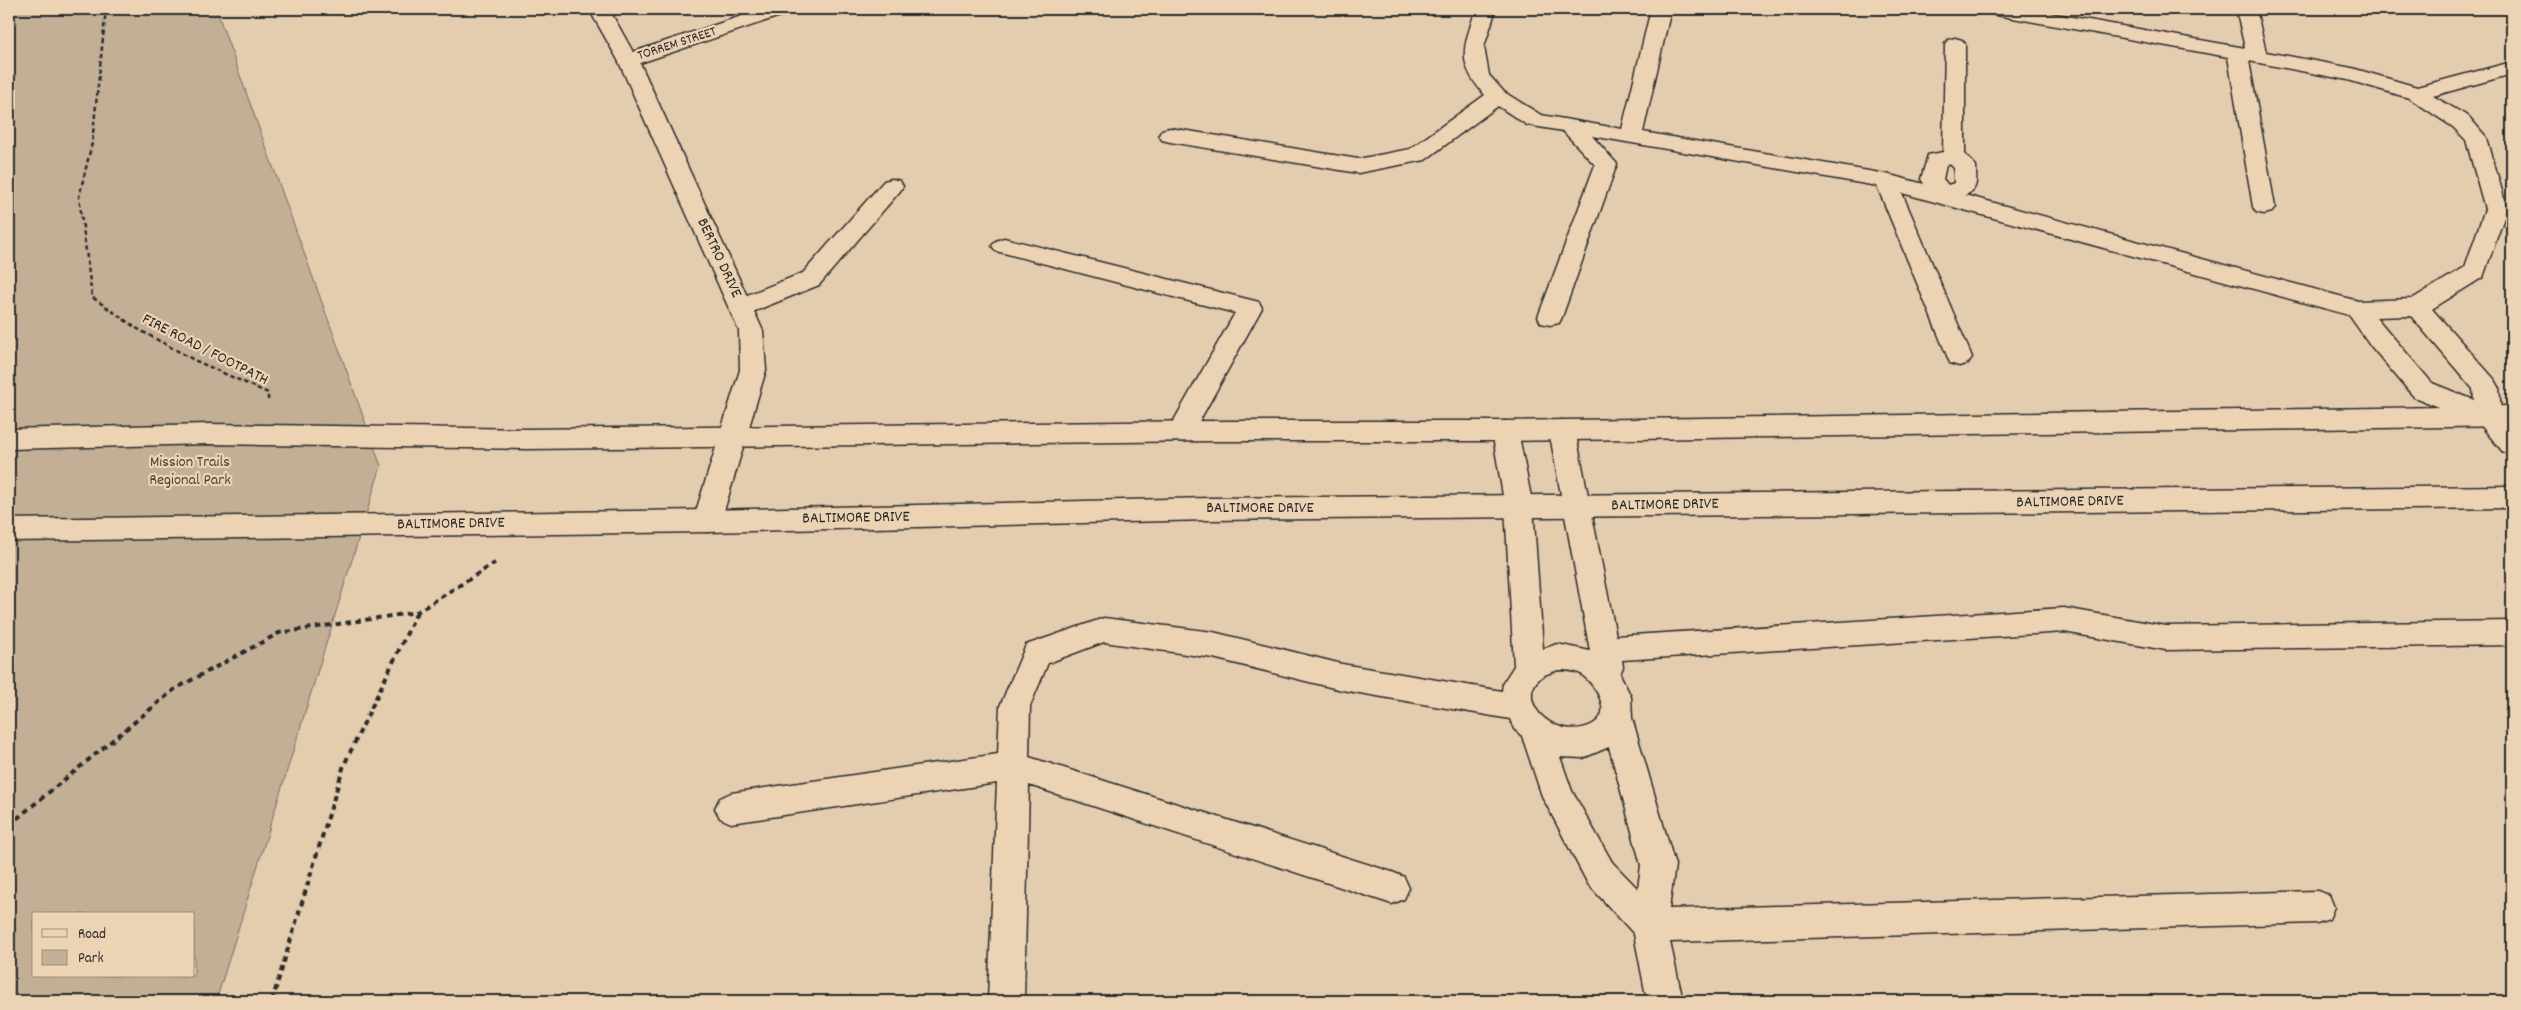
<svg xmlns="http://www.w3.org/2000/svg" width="2521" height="1010" font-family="Dekko,sans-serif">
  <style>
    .green { fill: #c2af96; stroke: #766d60; fill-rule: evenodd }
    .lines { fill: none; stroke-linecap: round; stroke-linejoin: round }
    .lane-casing { stroke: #2b2b2b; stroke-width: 3 }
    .street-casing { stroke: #2b2b2b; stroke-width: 3 }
    .secondary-casing { stroke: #2b2b2b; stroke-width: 3 }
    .path-far1 { stroke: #2b2b2b; stroke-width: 2.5; stroke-dasharray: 4.5 3; stroke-linecap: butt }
    .path { stroke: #2b2b2b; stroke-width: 4; stroke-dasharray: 5.5 4.5; stroke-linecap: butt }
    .lane { fill: #ecd3b4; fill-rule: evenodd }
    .street { fill: #ecd3b4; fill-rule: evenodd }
    .secondary { fill: #ecd3b4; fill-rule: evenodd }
    .labels { text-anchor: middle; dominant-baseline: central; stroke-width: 4.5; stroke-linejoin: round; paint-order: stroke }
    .far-street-label { font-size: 14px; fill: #2b2b2b; stroke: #ecd3b4 }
    .street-label { font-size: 16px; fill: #2b2b2b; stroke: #ecd3b4 }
    .park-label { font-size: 16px; fill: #494540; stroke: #ecd3b4 }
  </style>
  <rect width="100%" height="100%" fill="#e4ccaf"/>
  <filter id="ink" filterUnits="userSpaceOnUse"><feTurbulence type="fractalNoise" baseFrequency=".02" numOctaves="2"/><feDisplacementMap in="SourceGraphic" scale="10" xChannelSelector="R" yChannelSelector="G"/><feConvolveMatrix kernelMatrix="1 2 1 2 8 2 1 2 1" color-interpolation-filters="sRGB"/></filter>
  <g filter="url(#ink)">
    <!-- green -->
    <path class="green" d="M9,9H216L381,466L216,1001H9ZM34,914H194V976H34Z"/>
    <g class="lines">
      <!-- lane casing -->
      <g class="lane-casing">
        <path id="lane" d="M1476,9H1496L1484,47L1489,75L1504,92L1541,115L1622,129L1651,9H1671L1643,132L1886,174L1924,184L1921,179L1928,155L1943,152L1945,44L1948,40L1955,38L1962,40L1965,44V154L1976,166C1976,180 1979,190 1965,195L2358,301L2412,299L2465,267L2485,209L2466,140L2453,127L2409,98L2348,80L2249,61L2275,207L2272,212L2264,214L2256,212L2253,207L2228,57L1996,15L1989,13L1986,9H2027L2245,48L2236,9H2256L2266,52L2352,68L2417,87L2512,62V74L2433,96L2469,117L2487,138L2507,209L2483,277L2432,309L2495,380L2499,387L2501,414L2512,427V455L2503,452L2479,423L2414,397L2371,346L2349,315L1902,193L1972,357L1968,363L1959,366L1950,363L1877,186L1592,136L1617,164L1562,317L1559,323L1550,325L1541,323L1538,317L1595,165L1563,131L1527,125L1498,106L1425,160L1358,173L1170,142L1162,140L1159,135L1162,130L1170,128L1358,159L1410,149L1485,95C1455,62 1464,47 1476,9ZM1950,164L1954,168V183L1948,185L1943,179L1946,165ZM2411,316L2473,389L2474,400L2432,383L2376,317Z
          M892,179L900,181L903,186L900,191L819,285L750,313L741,315L732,313L729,307L732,301L803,273L884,181Z
          M1004,238L1259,302L1262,308L1190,438L1181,441L1172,438L1168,431L1235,313L996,251L992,246L996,241Z
          M1562,420L1571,423L1575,430L1616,636L2064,608L2166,626L2512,621V645L2166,650L2064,632L1622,660L1623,667L1620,674L1631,697L1632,718L1675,865L1669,909L2317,891L2329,895L2334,907L2329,919L2317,923L1670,942L1683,1001H1647L1634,934L1588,884L1542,796L1522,736L1514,729L1510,719L1342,690L1213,658L1104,642L1048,663L1030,706L1029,757L1392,872L1404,877L1409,888L1404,899L1392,904L1029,785L1024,1001H988L997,783L731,823L720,818L715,808L720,798L731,793L998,754L1000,706L1026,645L1104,618L1213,632L1342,664L1502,691L1503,683L1514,666L1505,507L1492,431L1496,424L1505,421L1514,424L1518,431L1533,507L1543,649L1557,644L1590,651L1549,430L1553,423ZM1558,670C1565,670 1574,670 1581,674C1595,684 1614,713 1593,724C1558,743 1512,702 1541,677C1545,674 1553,672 1558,670ZM1609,747L1641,865L1638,889L1612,862L1572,791L1560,757L1583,758Z"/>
      </g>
      <!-- street casing -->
      <g class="street-casing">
        <path id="street" d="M589,9H609L633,52L763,9H792L789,13L640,63L763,331L766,370L721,521L717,529L707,532L697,529L693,521L740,370L739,331L618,60Z"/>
      </g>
      <!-- secondary casing -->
      <g class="secondary-casing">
        <path id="secondary" d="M2512,406V426L1505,441H1212L527,449L208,444L9,449V429L208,424L527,429L1212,421H1505Z
          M2512,486V508L1210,520L707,532L9,541V519L707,510L1210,498Z"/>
      </g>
      <!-- path-far1 -->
      <path class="path-far1" d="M106,9L92,143L79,197L92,297L136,328L194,360L268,393V400"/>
      <!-- path -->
      <path class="path" d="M9,825L175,689L279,633L417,612L495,563
        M272,1001L344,765L417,612"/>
      <!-- lane -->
      <use href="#lane" class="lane"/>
      <!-- street -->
      <use href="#street" class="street"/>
      <!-- secondary -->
      <use href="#secondary" class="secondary"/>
    </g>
  </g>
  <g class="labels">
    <!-- far-street labels -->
    <g class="far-street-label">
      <text transform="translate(677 44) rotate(-18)">TORREM STREET</text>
    </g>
    <!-- street labels -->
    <g class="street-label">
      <text transform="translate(719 258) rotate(65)">BERTRO DRIVE</text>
      <text transform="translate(205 350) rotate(27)">FIRE ROAD / FOOTPATH</text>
      <text transform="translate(2070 502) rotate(-1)">BALTIMORE DRIVE</text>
      <text transform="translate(1665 505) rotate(-1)">BALTIMORE DRIVE</text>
      <text x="1260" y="508">BALTIMORE DRIVE</text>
      <text transform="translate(856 518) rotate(-1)">BALTIMORE DRIVE</text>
      <text transform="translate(451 524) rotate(-1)">BALTIMORE DRIVE</text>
    </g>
    <!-- park labels -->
    <g class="park-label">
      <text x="190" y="462">Mission Trails<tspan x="190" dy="18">Regional Park</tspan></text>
    </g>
  </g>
  <!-- margin -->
  <rect width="2521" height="1010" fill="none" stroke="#ecd3b4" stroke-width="30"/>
  <rect x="15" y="15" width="2491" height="980" fill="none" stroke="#2b2b2b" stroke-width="2" filter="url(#ink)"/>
  <!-- legend -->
  <rect x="32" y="912" width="162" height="65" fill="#ecd3b4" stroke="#9f907d"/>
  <rect x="42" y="929" width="25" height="8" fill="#ecd3b4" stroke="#9f907d"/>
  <text x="78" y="938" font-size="15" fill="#2b2b2b">Road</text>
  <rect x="42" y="950" width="25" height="15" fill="#c2af96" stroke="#9f907d"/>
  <text x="78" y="962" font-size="15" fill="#2b2b2b">Park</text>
</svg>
